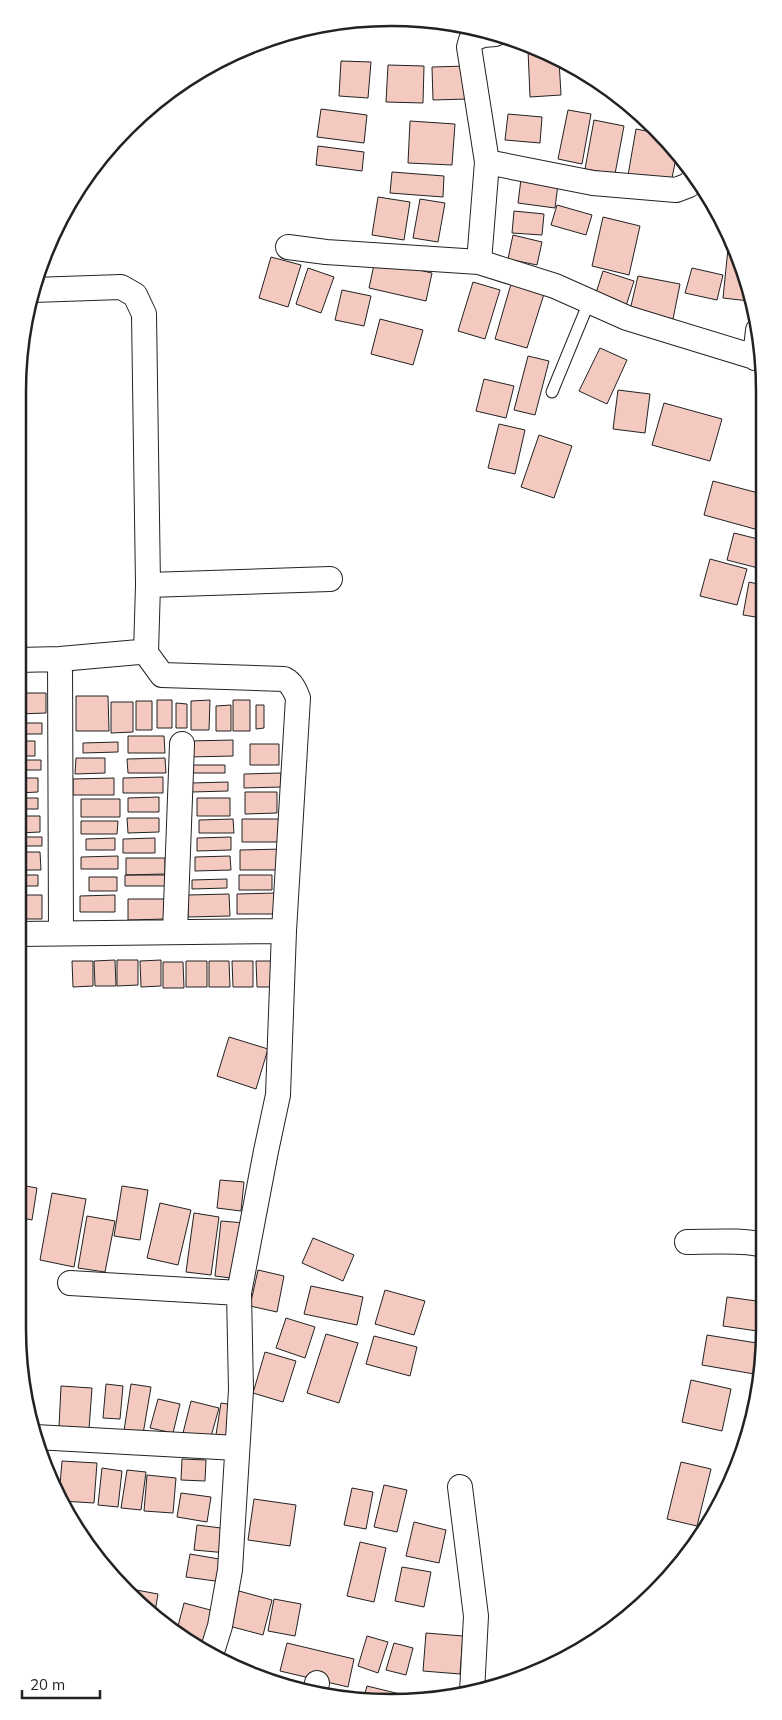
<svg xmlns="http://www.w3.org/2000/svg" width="782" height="1720" font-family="Mulish,sans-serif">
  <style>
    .building { fill: #f3c9c0; stroke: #222 }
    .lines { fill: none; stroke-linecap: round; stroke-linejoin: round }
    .lane-casing { stroke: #222; stroke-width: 13 }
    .street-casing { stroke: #222; stroke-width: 26 }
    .lane { stroke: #fff; stroke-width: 11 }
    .street { stroke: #fff; stroke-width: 24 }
    .rim { fill: none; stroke: #222; stroke-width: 2.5 }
  </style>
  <rect width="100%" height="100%" fill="#fff"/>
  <!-- building -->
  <path class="building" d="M528,50H540L559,60L561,95L530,97Z
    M341,61L371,62L368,98L339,96Z
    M388,65L424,66L423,103L386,102Z
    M467,66L468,99L433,100L432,67Z
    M321,109L367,115L364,143L317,137Z
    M568,110L591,114L582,164L558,159Z
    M508,114L542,117L540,143L505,140Z
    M594,120L624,126L615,174L585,169Z
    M410,121L455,124L452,165L408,163Z
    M636,129L656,133L677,153L670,188L627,181Z
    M318,146L364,152L362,171L316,165Z
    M392,172L444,176L443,197L390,193Z
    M521,179L558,184L555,208L518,203Z
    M378,197L410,202L404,240L372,235Z
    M420,199L445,203L438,242L413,238Z
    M557,205L592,215L586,235L551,225Z
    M514,211L544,214L542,235L512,233Z
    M603,217L640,226L629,275L592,266Z
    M513,235L542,242L537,265L508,259Z
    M729,239H731L736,248L749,301L723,298Z
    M271,257L301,265L288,307L259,298Z
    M375,260L432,273L426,301L369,288Z
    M308,268L334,277L321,313L296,304Z
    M692,268L723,275L717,300L685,293Z
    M603,271L634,281L626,306L595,296Z
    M638,276L680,284L673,319L630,310Z
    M473,282L500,290L485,339L458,331Z
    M511,284L544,294L527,348L495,339Z
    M342,290L371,296L364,326L335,320Z
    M380,319L423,330L413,365L371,354Z
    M600,348L627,360L607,404L579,391Z
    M528,356L549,361L535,415L514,410Z
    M484,379L514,386L506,418L476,411Z
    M618,390L650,394L645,433L613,429Z
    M664,403L722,419L710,461L652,445Z
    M499,424L525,430L515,474L488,468Z
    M539,435L572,446L554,498L521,487Z
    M713,481L762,494V531L704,515Z
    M734,533L762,540V569L727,560Z
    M710,559L747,569L737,605L700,596Z
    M749,582L762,585V618L743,615Z
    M18,693H46V713L18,714Z
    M76,696H108L109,731H76Z
    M157,700H172V728H157Z
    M210,700L209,730H191V701Z
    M233,700H250V731H233Z
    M136,701H152V730H136Z
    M111,702H133V732L111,733Z
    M176,703L187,704V728H176Z
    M231,705V731H216V706Z
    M256,705H264V728L256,729Z
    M18,723H42V734H18Z
    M128,736H164L165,753H128Z
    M233,740V756L189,757V741Z
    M18,741H35V756H18Z
    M118,742V752L83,753V743Z
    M250,744H279V765H250Z
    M76,758H105V773L75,774Z
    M165,758L166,773H128L127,759Z
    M18,760H41V770H18Z
    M188,765H225V773H188Z
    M281,773V787L244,788V774Z
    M163,777V793H123V778Z
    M18,778H38V792L18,793Z
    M114,778V795H73V779Z
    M228,782V791L192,792L191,783Z
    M245,792H277V813L245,814Z
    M159,797V812H128V798Z
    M18,798H38V809H18Z
    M197,798H230V816H197Z
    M81,799H120V817H81Z
    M18,816H40V832L18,833Z
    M127,818H159V832L128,833Z
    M233,819L234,833H199V820Z
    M242,819H279V842H242Z
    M81,821H118L117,834H81Z
    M18,837H42V846H18Z
    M231,837V850L197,851V838Z
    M115,838V850H86V839Z
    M155,838V853H123V839Z
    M285,849V870H240V850Z
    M18,852H40L41,870H18Z
    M118,856V869H81V857Z
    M230,856L231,870L195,871V857Z
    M126,858H165V874L126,875Z
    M18,875H38V886H18Z
    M125,875H165V886H125Z
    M239,875H272V890H239Z
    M89,877H117V891H89Z
    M227,879V888L192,889V880Z
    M275,893V914H237V894Z
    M229,894L230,916L188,917V895Z
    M18,895H42V919H18Z
    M115,895V912H80V896Z
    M128,899H166V919L128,920Z
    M115,960L116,986H95L94,961Z
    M117,960H138V985L117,986Z
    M161,960V986L141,987L140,961Z
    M72,961H93V986L73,987Z
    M186,961H207V987H186Z
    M209,961H229L230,987H209Z
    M232,961H253V987H233Z
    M256,961H277V987H257Z
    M163,962H183L184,988H163Z
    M229,1037L268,1049L256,1089L217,1076Z
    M220,1180L244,1182L241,1211L217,1208Z
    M20,1185L37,1188L32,1220L18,1217V1198Z
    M122,1186L148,1190L140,1240L114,1236Z
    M52,1193L86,1199L74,1267L40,1260Z
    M160,1203L191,1210L178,1265L147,1258Z
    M194,1213L219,1217L211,1275L186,1272Z
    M87,1216L115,1221L105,1272L78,1268Z
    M221,1221L245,1223L238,1279L215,1276Z
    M313,1238L354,1255L343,1281L302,1263Z
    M258,1270L284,1276L277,1312L250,1306Z
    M311,1286L363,1297L357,1325L304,1314Z
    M385,1290L425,1301L414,1335L375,1324Z
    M727,1297L764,1302V1332L723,1326Z
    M286,1318L315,1327L305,1358L276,1348Z
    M326,1334L358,1343L339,1403L307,1393Z
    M707,1335L763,1344L760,1375L702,1365Z
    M374,1336L417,1347L410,1376L366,1364Z
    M265,1352L296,1361L283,1402L253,1393Z
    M691,1380L731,1389L722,1431L682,1422Z
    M106,1384L123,1386L120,1419L103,1418Z
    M131,1384L151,1387L143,1434L124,1431Z
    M61,1386L92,1388L89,1429L59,1427Z
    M158,1399L180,1404L173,1433L150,1428Z
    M191,1401L219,1408L210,1440L183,1433Z
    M221,1403L240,1406L233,1445L215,1441Z
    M182,1459L206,1460L205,1481L181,1480Z
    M62,1461L97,1463L94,1503L61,1501L59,1497Z
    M681,1462L711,1469L697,1526L667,1519Z
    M102,1468L122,1471L118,1507L98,1505Z
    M127,1470L146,1472L141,1510L121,1508Z
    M147,1475L176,1478L173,1513L144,1511Z
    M384,1485L407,1490L397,1532L374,1527Z
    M352,1488L373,1492L366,1529L344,1525Z
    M181,1493L211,1497L207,1522L177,1517Z
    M254,1499L296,1505L290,1546L248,1540Z
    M414,1522L446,1530L439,1563L406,1556Z
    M197,1525L229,1529L227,1553L194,1550Z
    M360,1542L386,1548L374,1602L347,1596Z
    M190,1554L225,1560L222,1582L186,1577Z
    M402,1567L431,1572L424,1607L395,1601Z
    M131,1589L158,1594L155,1612L130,1592Z
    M239,1591L272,1600L263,1635L229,1626Z
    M274,1599L301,1604L295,1636L268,1631Z
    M184,1603L218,1612L205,1653L177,1630Z
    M426,1633L463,1636L460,1674L423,1671Z
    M367,1636L388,1642L378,1673L358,1666Z
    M287,1643L354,1659L348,1687L280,1671Z
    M394,1643L413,1648L406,1675L386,1670Z
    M367,1686L400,1694L399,1698L364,1697Z"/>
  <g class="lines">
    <!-- lane casing -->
    <g class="lane-casing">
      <path id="lane" d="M552,392L589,302"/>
    </g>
    <!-- street casing -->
    <g class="street-casing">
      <path id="street" d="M487,162L469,47L471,40L483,35L495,34
        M695,177L689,185L676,190L593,183L487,162L479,262L555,286L627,318L761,359
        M288,247L326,252L479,262
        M33,290L121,287L135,295L144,314L148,585L146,653
        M755,358L758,330
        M148,585L330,579
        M60,659L61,933
        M18,660L60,659L139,652L146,653L162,675L284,679C292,683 295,690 298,698L284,931L278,1095L266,1151L239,1293L241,1390L230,1570L220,1626L211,1655
        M175,932L182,744
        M18,934L284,931
        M687,1242C704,1242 751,1239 764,1246
        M70,1283L239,1293
        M35,1437L237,1448
        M460,1487L476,1616L472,1692
        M315,1694L317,1683"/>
    </g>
    <!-- lane -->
    <use href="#lane" class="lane"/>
    <!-- street -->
    <use href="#street" class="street"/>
  </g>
  <!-- crop -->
  <path d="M0 0H782V1720H0ZM391 26H391A365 365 0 0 1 756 391V1329A365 365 0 0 1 391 1694H391A365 365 0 0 1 26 1329V391A365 365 0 0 1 391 26Z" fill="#fff" fill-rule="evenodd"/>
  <path class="rim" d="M391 26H391A365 365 0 0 1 756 391V1329A365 365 0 0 1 391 1694H391A365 365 0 0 1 26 1329V391A365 365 0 0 1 391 26Z"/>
  <!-- scale -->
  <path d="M22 1690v8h78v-8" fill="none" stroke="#222222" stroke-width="2.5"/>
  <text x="30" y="1690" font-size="15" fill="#222222" stroke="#ffffff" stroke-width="4" paint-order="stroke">20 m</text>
</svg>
